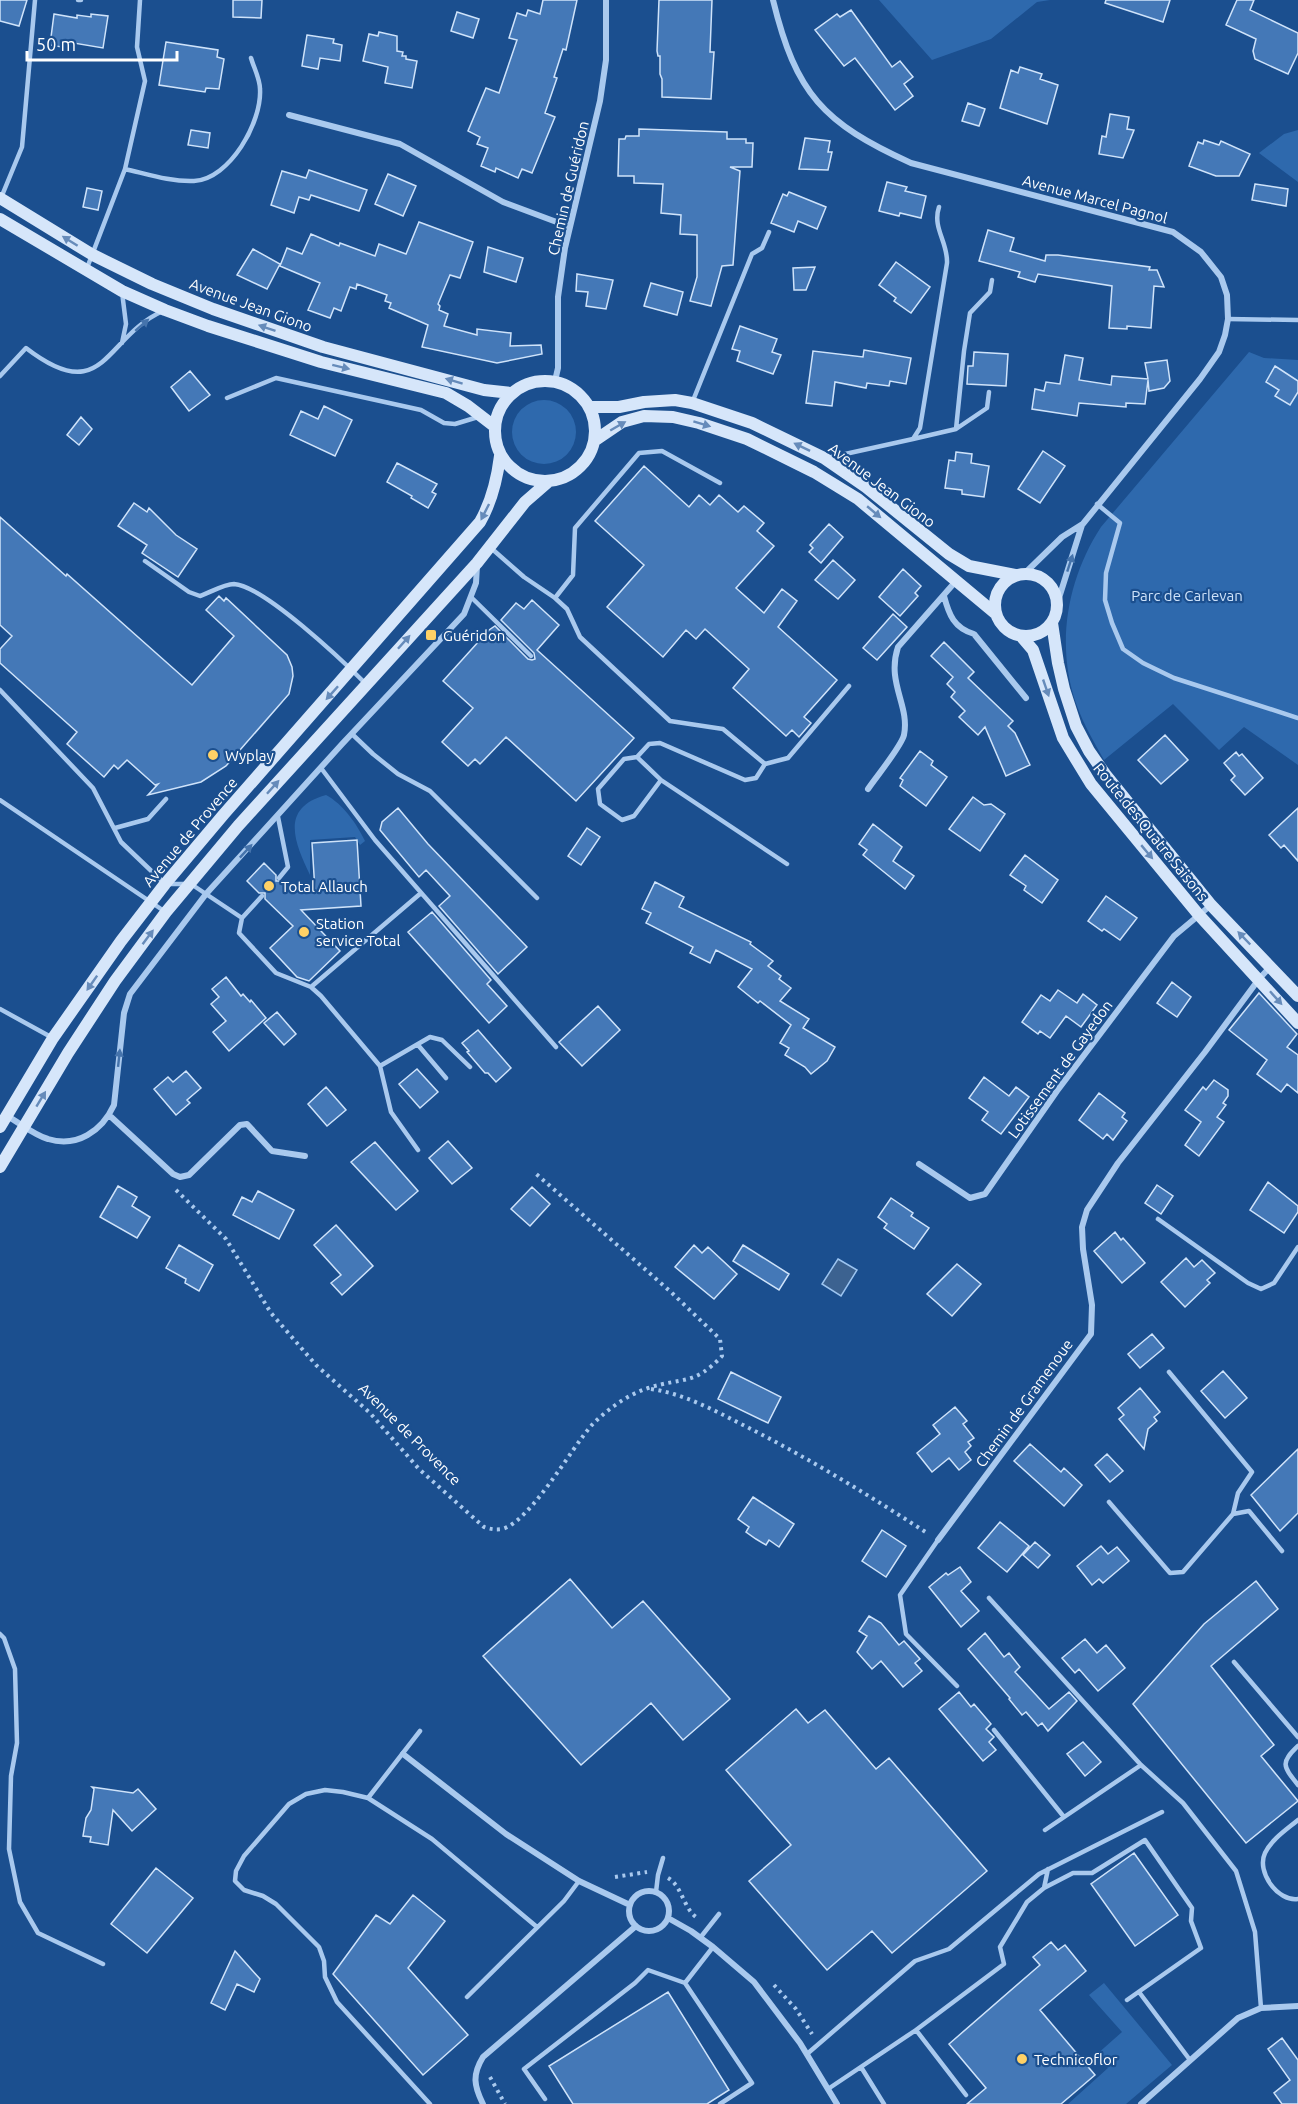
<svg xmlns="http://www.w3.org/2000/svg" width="1298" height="2104" font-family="Ubuntu,sans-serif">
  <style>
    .green { fill: #2e69ad }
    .water { fill: #3c6290; stroke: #9cc4f0; stroke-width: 1.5 }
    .building { fill: #4478b7; stroke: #cfe3fa; stroke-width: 1.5 }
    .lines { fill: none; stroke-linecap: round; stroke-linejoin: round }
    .path { stroke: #a9c9ee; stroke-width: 4; stroke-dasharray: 3 4.5; stroke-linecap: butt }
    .lane { stroke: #a9c9ee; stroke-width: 4.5 }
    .street { stroke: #a9c9ee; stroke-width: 6 }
    .secondary { stroke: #d6e6fa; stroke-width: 12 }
    .oneway { fill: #668bba }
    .oneway2 { fill: #4674ac }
    .poi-dot { fill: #ffd166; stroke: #1b4f8f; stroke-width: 2 }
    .labels { text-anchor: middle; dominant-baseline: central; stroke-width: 4.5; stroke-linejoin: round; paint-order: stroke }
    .street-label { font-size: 15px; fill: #fff; stroke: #1b4f8f }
    .park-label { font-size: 15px; fill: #cfe3fa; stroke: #1b4f8f }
    .poi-label { font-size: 15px; fill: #fff; stroke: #1b4f8f; text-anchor: start }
  </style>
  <rect width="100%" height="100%" fill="#1b4f8f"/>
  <!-- green -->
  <path class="green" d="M879,0H1050L1037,2L991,39L932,60Z
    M1298,130V182L1259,153L1284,134Z
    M1249,352L1264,358L1298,360V765L1244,727L1219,750L1173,704L1104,760C1094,742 1084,725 1077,706C1055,646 1067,579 1101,527Z
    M512 432a32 32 0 1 1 64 0a32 32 0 1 1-64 0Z
    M326,795C343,804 357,824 365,841L360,845L355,837L310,840V875C295,843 279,808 326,795Z
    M1104,1983L1172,2065L1126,2104H1068L1108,2068L1096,2055L1122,2032L1089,1995Z"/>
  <!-- water -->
  <path class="water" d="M838,1259L857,1270L841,1296L822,1284Z"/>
  <!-- building -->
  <path class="building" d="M0,0H27L19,26L0,21Z
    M233,0H262L261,18L233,17Z
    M543,0H577L566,50L563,49L554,77L557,78L545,113L555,117L532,173L522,169L518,178L496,168L495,172L481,166L488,148L477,144L480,137L468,131L486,88L499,93L517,40L509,38L517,13L526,16L528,10L540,14Z
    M659,0H712L710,52H714L711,99L662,97V79L660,74V56H658L657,51Z
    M1106,0H1170L1163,22L1105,3Z
    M1237,0H1254L1250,10L1298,33V53L1288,74L1255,59L1253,51L1256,39L1226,25Z
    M851,10L892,67L900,61L913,77L904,84L913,96L895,110L855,58L844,66L815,30L837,14L840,17Z
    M457,12L479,19L473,38L451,31Z
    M54,14L77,18V15L91,17V14L108,16L103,48L74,43L73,49L50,45Z
    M379,32L397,36V51L403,52L402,56H406V59L417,61L412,88L385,83L388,67L363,61L369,34L378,36Z
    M307,35L334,39L333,43L342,45L340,61L320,58L318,69L302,66Z
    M166,42L218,50L217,57L224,59L219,89L206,88L205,92L159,85Z
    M1020,67L1042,74L1040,79L1058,85L1047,124L1000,108L1011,70L1018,73Z
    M968,103L985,109L979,126L962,121Z
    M1110,114L1129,117L1127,129L1134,130L1123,158L1099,154L1102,136L1106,137Z
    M639,129L727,132V139H746V143H753L752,167H730L740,171L733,265L722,266L711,306L690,301L697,277V235L680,234L681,215L661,213L663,184L634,183V176H618L619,139H625L626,136H639Z
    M191,130L210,133L208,148L188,145Z
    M805,138L830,141L828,152H832L828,170L799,169Z
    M1204,140L1219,145L1221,141L1250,154L1239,176H1216L1189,166L1198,142L1203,144Z
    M309,170L367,190L359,211L311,195L309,200L299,197L294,213L271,205L282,171L306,178Z
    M388,174L416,186L403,216L375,204Z
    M887,182L907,187L905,191L926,196L921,218L900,213L899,216L879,211Z
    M1255,184L1288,189L1286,206L1252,200Z
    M87,188L102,191L98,210L83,207Z
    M789,192L826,207L817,229L798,221L794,232L771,223L783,194L787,196Z
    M419,222L473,242L460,278L450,275L438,304L440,306L439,310L448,314L444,326L477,335V329L511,333L510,346L541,345L542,354L497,363L422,347L428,325L389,308L391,303L385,301L387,295L357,284L356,289L350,287L341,311L334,308L330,318L308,310L320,283L280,266L287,248L302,254L311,234L339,246L340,243L375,256L379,244L406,254Z
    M988,230L1014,238L1010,251L1045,261L1046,255H1058L1150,267L1149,270H1157L1164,287L1154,286L1151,328L1127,326V329L1109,328L1112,286L1038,274L1035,282L1018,277L1020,272L979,261Z
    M488,247L523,258L516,282L484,272Z
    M253,249L280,264L267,289L237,275Z
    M896,262L930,287L911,313L894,301L896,298L879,285Z
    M815,267L806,290H794L793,268Z
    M577,274L613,280L606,309L586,306L588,292L576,291Z
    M651,283L683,292L677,315L644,306Z
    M740,326L777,339L772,352L781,355L773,374L737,361L740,351L732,349Z
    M864,350L911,358L906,384L890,381L889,386L867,383L866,388L835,382L832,406L806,403L813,351L863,357Z
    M974,352L1008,354L1006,386L967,384L968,366H973Z
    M1065,355L1083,358L1079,380L1111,385L1112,376L1148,379L1145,363L1167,360L1170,381L1164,388L1149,391L1148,380L1145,404L1126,403V407L1079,403L1077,416L1032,409L1035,389L1044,391L1046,382L1060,384Z
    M1275,366L1298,381V392L1290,405L1275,396L1279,390L1266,382Z
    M190,371L210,395L189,411L171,387Z
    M324,406L352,420L335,456L290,435L301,411L318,419Z
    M81,417L92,429L79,445L67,435Z
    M1043,451L1065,466L1040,503L1018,489Z
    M956,452L972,454L971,463L989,466L984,497L962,494V490L945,488L949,460L955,461Z
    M397,463L437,484L432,492L436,494L428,508L411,498L412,496L387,482Z
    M644,466L689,507L699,495L710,505L719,495L738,512L744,506L764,523L757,531L774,546L736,588L764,613L782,589L797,601L778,627L837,680L804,717L811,723L799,737L792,730L786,736L733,688L749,669L705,629L696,639L686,630L663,657L607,607L644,565L595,521Z
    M134,503L147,512L149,508L176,535L197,549L178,577L142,553L147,545L118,526Z
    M0,517L66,576L67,574L192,685L234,636L206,610L219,596L224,601L226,598L287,655L292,667L293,676L289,694L226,766L201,782L148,795L158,784L155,785L127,760L118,769L114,765L104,777L67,744L77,732L0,663V649L12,636L0,625Z
    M829,524L843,537L821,563L809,552L813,548L810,545Z
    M833,560L855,580L838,599L815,580Z
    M903,569L921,586L915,593L918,596L900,616L879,597Z
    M532,600L559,625L537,650L634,738L576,801L506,737L480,764L475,759L468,766L442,742L473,708L443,681L489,630L495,626L528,659L532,660L535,659L534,653L501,620L516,603L524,609Z
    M893,614L907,627L877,660L863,648Z
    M944,642L974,672L968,678L1013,721L1008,726L1015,733L1030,765L1006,776L985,727L978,735L959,717L965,711L951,697L955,692L947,684L953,677L931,656Z
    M1165,735L1188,760L1161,784L1138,760Z
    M920,751L933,761L931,765L947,777L926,806L900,786L903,780L900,778Z
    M1236,752L1239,756L1242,754L1263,778L1245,795L1231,780L1235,776L1224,763Z
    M973,797L984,805L991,804L1005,814L980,851L949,829Z
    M398,808L428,844L527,947L498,974L439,906L450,896L426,870L419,877L380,830L382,822Z
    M1298,808V861L1284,845L1281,848L1269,835Z
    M873,824L902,847L893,861L914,876L905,889L863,855L867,850L859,844Z
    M587,828L600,837L581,865L568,856Z
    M357,840L361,906L301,910L340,951L309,981L297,977L270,948L293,926L265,899V893H259L247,881L264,863L276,875V881H282L292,891H315L312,843Z
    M1025,855L1058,880L1042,903L1024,890L1026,886L1010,875Z
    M655,882L684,897L679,907L751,942L750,944L773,961L768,966L781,976L779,979L791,988L780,1001L809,1019L803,1028L835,1047L827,1061L811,1074L805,1067L785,1055L789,1048L780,1043L791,1025L760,1001L758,1003L738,987L752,969L716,950L710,963L690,953L693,947L646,923L651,913L642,909Z
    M1106,896L1137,918L1120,940L1104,929L1102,931L1088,921Z
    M432,912L491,980L487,984L507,1006L489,1023L408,932Z
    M226,977L241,996L243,994L250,1002L251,1000L266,1018L229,1051L213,1032L226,1021L211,1004L219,997L212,989Z
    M1172,982L1191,997L1177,1017L1157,1003Z
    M1058,990L1077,1003L1083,994L1097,1005L1081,1027L1066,1016L1050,1038L1040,1031L1038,1034L1022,1022L1041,995L1050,1001Z
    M1259,993L1297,1034L1287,1047L1298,1055V1093L1287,1084L1281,1092L1257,1074L1267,1060L1229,1030Z
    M598,1006L620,1030L582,1066L559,1042Z
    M277,1012L296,1034L284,1045L264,1023Z
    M478,1030L511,1068L496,1082L488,1073H485L467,1052L469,1051L462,1043Z
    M417,1069L438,1092L420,1108L399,1084Z
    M186,1071L201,1088L187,1100L190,1103L176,1115L154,1089L168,1077L173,1082Z
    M984,1077L1009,1096L1016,1087L1029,1097L1001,1134L982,1120L988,1112L969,1098Z
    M1214,1080L1228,1090V1096L1223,1103L1226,1105L1217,1117L1224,1122L1199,1156L1185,1145L1201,1122L1185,1110L1203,1087L1206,1090Z
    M326,1087L346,1110L327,1126L308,1104Z
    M1099,1093L1125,1113L1122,1117L1127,1121L1113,1140L1107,1134L1103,1139L1079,1120Z
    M448,1141L472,1168L452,1184L429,1158Z
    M375,1142L418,1191L396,1210L351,1162Z
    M1268,1182L1298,1206V1212L1284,1233L1250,1210Z
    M1157,1185L1173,1196L1161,1214L1145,1203Z
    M118,1186L137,1197L132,1206L150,1217L137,1238L100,1217Z
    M532,1187L550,1204L530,1226L511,1209Z
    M258,1191L294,1210L279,1239L233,1215L242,1197L252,1202Z
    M891,1198L913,1213L911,1216L929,1228L914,1249L884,1228L887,1224L878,1217Z
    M336,1225L373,1266L342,1295L331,1283L341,1275L314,1245Z
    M1115,1232L1121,1240L1123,1238L1145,1263L1122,1283L1094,1251Z
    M179,1245L213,1265L199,1291L185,1283L186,1279L166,1268Z
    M694,1245L702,1253L708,1247L737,1274L714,1299L675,1267Z
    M743,1245L789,1274L779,1290L733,1261Z
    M1186,1258L1194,1267L1202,1260L1215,1273L1207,1280L1210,1283L1185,1307L1161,1282Z
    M957,1264L981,1284L952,1316L927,1294Z
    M1152,1334L1164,1348L1140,1368L1128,1354Z
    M1223,1371L1247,1398L1225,1418L1201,1391Z
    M731,1372L781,1397L768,1423L718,1399Z
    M1140,1388L1160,1412L1154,1417L1157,1421L1148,1429L1144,1449L1119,1419L1124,1415L1118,1408Z
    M955,1407L967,1421L963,1424L974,1438L968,1442L971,1446L965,1452L971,1460L959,1470L949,1458L932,1472L917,1453L940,1434L933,1425Z
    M1030,1444L1061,1472L1064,1468L1082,1485L1064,1506L1014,1461Z
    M1298,1449V1513L1280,1531L1251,1495Z
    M1107,1454L1123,1471L1110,1482L1095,1465Z
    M753,1497L794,1524L779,1547L769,1540L766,1545L756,1539L746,1532L749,1527L738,1519Z
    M1000,1522L1029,1546L1007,1572L978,1548Z
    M882,1530L906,1546L886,1577L862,1561Z
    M1035,1542L1050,1555L1038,1568L1023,1555Z
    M1101,1546L1108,1554L1117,1547L1129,1561L1103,1583L1099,1579L1092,1585L1077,1566Z
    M960,1567L971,1582L961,1591L979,1611L961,1627L929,1587L946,1573L948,1575Z
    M570,1579L612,1628L643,1601L730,1699L683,1740L651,1703L581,1765L483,1656Z
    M1256,1581L1278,1609L1211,1666L1274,1745L1261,1756L1298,1801L1246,1843L1133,1704L1204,1624Z
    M869,1616L881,1623L899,1645L904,1641L920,1659L915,1663L922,1671L903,1687L881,1661L872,1669L857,1652L867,1636L859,1631Z
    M985,1633L1004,1657L1009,1653L1020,1667L1015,1672L1049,1709L1069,1692L1077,1701L1048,1731L1042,1723L1038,1726L1026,1712L1022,1715L1009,1699L1010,1698L968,1649Z
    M1085,1639L1097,1653L1106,1645L1125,1668L1098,1691L1079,1669L1075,1673L1062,1658Z
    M959,1692L971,1707L974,1704L991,1724L986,1729L994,1737L989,1742L996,1750L983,1761L939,1709Z
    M796,1709L808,1723L825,1710L876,1769L889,1758L987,1871L892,1953L872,1931L827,1970L749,1881L791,1845L726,1770Z
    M1083,1742L1101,1762L1085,1776L1067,1754Z
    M92,1787L133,1793L138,1789L156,1809L132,1831L113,1810L108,1845L90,1842L91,1837L83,1836L86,1818L91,1810L94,1789Z
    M1134,1853L1178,1915L1135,1946L1091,1884Z
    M156,1868L193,1898L147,1953L111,1924Z
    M413,1895L445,1921L408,1968L468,2035L423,2075L333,1974L376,1915L390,1924Z
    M1051,1942L1058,1950L1065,1945L1086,1971L1040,2010L1095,2075L1061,2104H967L986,2088L949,2044L1040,1965L1033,1957Z
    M235,1951L260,1979L254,1992L237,1984L225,2010L211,2003Z
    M668,1992L729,2090L707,2104H573L549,2066Z
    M1282,2038L1298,2060V2104H1282L1274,2093L1290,2080L1268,2049Z"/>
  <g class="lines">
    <!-- path -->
    <path class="path" d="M176,1190L226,1239L271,1313L316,1365L370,1413L419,1469L484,1527C490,1529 495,1530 502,1529C530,1522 571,1449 591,1426C606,1410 627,1395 648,1388C682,1377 694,1386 722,1356L720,1339L671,1292L534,1172
      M651,1389C686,1394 717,1412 749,1428C810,1459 870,1496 927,1533
      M615,1877L647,1872
      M668,1878C682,1886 683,1907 696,1917
      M774,1985L796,2009L812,2034
      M490,2077L505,2104"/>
    <!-- lane -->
    <path class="lane" d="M78,0H81
      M125,169C147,174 171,182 194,181C230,179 262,122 260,89C260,79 254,68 251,58
      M1,198L22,147L35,0
      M87,268L125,169L145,81L137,47L140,0
      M1228,319L1298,320
      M122,343L126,324L122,292
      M0,376L26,348C105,409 104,337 163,311
      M227,398L276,378L421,410L444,423L455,424L478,417
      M692,403L752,254L762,248L769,232
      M956,429L964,351L970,313L990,292L992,280
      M913,439L956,429L987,408L989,392
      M827,458L913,439L920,428L947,263C948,242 932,228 939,207
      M1097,504L1120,523L1106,573L1105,600L1112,623L1123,649L1143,663L1174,678L1298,718
      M491,548L524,577L555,598L573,575L575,528L639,453L662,451L720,483
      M145,561L189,592L200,596C209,593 224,584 234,584C264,586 343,661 366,684
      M471,597L531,656
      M555,598L567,609L580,637L670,721L723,729L765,764L756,778L745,780L660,743L649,744L637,757L624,759L598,789L600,804L622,820L634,816L661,780L637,757
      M0,690L93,788L121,842L165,884H191L242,918L262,896
      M352,734L373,754L398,774L430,791L537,898
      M765,764L788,758L849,686
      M321,768L375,840L556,1047
      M661,780L787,864
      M0,800L164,911
      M278,817L288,867L279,878
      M115,828L148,819L166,799
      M242,918L239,933L276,973L311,987L421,893
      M311,987L321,996L380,1066L391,1112L418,1150
      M0,1009L51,1037
      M418,1045L446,1078
      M380,1066L430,1037L442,1040L470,1067
      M1158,1219L1248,1283L1261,1289L1274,1283L1298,1247
      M1169,1372L1252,1472L1238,1493L1233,1514
      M1109,1502L1170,1573L1183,1572L1233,1514L1249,1511L1282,1551
      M938,1540L900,1595L906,1634L957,1686
      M989,1598L1141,1765L1183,1803L1236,1871L1255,1932L1261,2008
      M0,1634L4,1638L15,1669L17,1743L11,1776L9,1849L20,1902L38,1933L103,1964
      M1234,1662L1298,1737
      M994,1730L1064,1817
      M1298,1746C1280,1763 1283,1766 1298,1785
      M368,1798L420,1731
      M1298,1820C1286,1830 1272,1839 1265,1853C1256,1872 1278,1902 1298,1899
      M1045,1830L1141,1765
      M1044,1888L1048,1869
      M656,1892L658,1875L663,1858
      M700,1938L719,1914
      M685,1983L752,2083L720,2104
      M1139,1992L1190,2060
      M467,1997L564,1901L579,1881
      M916,2030L966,2095
      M807,2054L915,1961L949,1949L1039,1874L1162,1812
      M861,2067L884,2104
      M828,2089L916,2030L1004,1964L1000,1947L1027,1902L1044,1888L1073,1873H1092L1145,1840L1192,1908L1191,1921L1201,1948L1127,2000
      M545,2099L524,2069L635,1983L648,1970L685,1983L713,1947
      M430,2104L337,2002L325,1977L324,1961L319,1947L276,1904L263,1896L244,1890L235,1881L236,1871L244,1856L289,1804L306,1794L325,1790L343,1792L368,1798L432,1839L537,1927"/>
    <!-- street -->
    <path class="street" d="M773,0C796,94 823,123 911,163L1173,232L1201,252L1221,277L1227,295L1228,319L1225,335L1219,352L1200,379L1082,525L1058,601
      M289,115L400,144L503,202L570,227
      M555,381L558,368V297L565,248L600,101L606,60V0
      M1024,574L1062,537L1081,525
      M944,596C949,615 954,628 974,634L1026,698
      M868,789C876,777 901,747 904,735C910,705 886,683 898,647L956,581
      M109,1115L173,1174L180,1177L189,1175L240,1125L247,1124L272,1151L305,1156
      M7,1116C20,1123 34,1135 48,1139C77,1148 102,1131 114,1105L124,1013L130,994L206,894L343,743L464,614L476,583L477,566
      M919,1164L970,1198L985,1194L1057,1091L1174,936L1211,905
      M938,1540L1091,1334L1092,1305L1083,1249L1082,1227L1087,1210L1118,1163L1205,1052L1259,979L1271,966
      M403,1754L506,1834L579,1881L630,1905
      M629 1911a20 20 0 1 1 40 0a20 20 0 1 1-40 0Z
      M668,1918L691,1931L713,1947L754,1982L800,2043L837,2104
      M483,2104C474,2086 472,2075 483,2057L636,1926
      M1141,2104L1238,2018L1261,2008L1298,2006"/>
    <!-- secondary -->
    <path class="secondary" d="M0,198L93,255L152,284L213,309L323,347L484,390L511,393
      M0,219L122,291L165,310L208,326L321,362L446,393L468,406L494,426
      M495 431a50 50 0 1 1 100 0a50 50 0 1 1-100 0Z
      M589,407H619L644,402L675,400L692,403L752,423L824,458L866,487L949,554L969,566L1015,575
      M594,441L622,422L644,416L673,417L699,423L747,439L814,472L858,499L996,614
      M995 605a31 31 0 1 1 62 0a31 31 0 1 1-62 0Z
      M1052,623L1058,663L1064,689L1076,726L1089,751L1105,774L1211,905L1298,996
      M1021,636L1033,650L1063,738L1091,784L1198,914L1298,1023
      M0,1127L53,1038L121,941L165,884L224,814L480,522C492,501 497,480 500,456
      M0,1167L68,1053L115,981L166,912L238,826L477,563L525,502L548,482"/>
  </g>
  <!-- one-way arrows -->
  <defs><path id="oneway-solid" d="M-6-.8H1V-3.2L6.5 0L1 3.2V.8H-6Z" transform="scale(1.5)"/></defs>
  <g class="oneway">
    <use href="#oneway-solid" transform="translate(70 241) rotate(-148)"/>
    <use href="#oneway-solid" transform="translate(267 328) rotate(-161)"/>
    <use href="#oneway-solid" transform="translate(341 367) rotate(14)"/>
    <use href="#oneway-solid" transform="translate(454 381) rotate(-163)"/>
    <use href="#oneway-solid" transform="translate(702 424) rotate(17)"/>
    <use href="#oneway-solid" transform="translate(618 426) rotate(-30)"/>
    <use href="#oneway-solid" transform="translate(802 447) rotate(-154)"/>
    <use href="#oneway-solid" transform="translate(485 512) rotate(117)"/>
    <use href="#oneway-solid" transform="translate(874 512) rotate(40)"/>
    <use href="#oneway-solid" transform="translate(404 642) rotate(-48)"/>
    <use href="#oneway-solid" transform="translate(1046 688) rotate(71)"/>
    <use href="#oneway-solid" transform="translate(332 693) rotate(132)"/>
    <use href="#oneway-solid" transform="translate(273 787) rotate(-48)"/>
    <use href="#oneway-solid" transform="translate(1147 852) rotate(50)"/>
    <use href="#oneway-solid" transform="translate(148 937) rotate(-53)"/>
    <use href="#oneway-solid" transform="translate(1244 938) rotate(-134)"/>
    <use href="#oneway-solid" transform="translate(92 983) rotate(125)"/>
    <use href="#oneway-solid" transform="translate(1276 998) rotate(48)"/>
    <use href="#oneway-solid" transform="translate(41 1099) rotate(-59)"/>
  </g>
  <g class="oneway2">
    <use href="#oneway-solid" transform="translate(142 325) rotate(-41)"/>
    <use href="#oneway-solid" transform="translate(1070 563) rotate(-72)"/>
    <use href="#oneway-solid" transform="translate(246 851) rotate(-47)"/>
    <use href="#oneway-solid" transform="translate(119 1058) rotate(-84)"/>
  </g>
  <!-- markers -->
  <g class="poi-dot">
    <rect x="425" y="629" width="12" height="12" rx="3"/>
    <circle cx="213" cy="755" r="6"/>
    <circle cx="269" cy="886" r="6"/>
    <circle cx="304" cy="932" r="6"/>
    <circle cx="1022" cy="2059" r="6"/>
  </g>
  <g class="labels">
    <!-- street labels -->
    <g class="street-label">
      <text transform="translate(568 188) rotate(-77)">Chemin de Guéridon</text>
      <text transform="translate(1095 199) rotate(15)">Avenue Marcel Pagnol</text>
      <text transform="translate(251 305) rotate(20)">Avenue Jean Giono</text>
      <text transform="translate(882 485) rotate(37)">Avenue Jean Giono</text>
      <text transform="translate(190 832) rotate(-50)">Avenue de Provence</text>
      <text transform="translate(1151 832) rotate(51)">Route des Quatre Saisons</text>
      <text transform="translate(1060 1069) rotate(-54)">Lotissement de Gayedon</text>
      <text transform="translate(1024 1403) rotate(-54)">Chemin de Gramenoue</text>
      <text transform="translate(410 1434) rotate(45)">Avenue de Provence</text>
    </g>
    <!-- park labels -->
    <g class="park-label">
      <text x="1187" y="595">Parc de Carlevan</text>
    </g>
    <!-- poi labels -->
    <g class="poi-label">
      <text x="443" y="635">Guéridon</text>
      <text x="225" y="755">Wyplay</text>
      <text x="281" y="886">Total Allauch</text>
      <text x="316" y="923">Station<tspan x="316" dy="17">service Total</tspan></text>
      <text x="1034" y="2059">Technicoflor</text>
    </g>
  </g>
  <!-- scale -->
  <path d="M27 51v9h150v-9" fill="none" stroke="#ffffff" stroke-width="3"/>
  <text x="36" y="51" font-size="18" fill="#ffffff" stroke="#1b4f8f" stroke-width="4.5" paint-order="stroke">50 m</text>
</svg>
